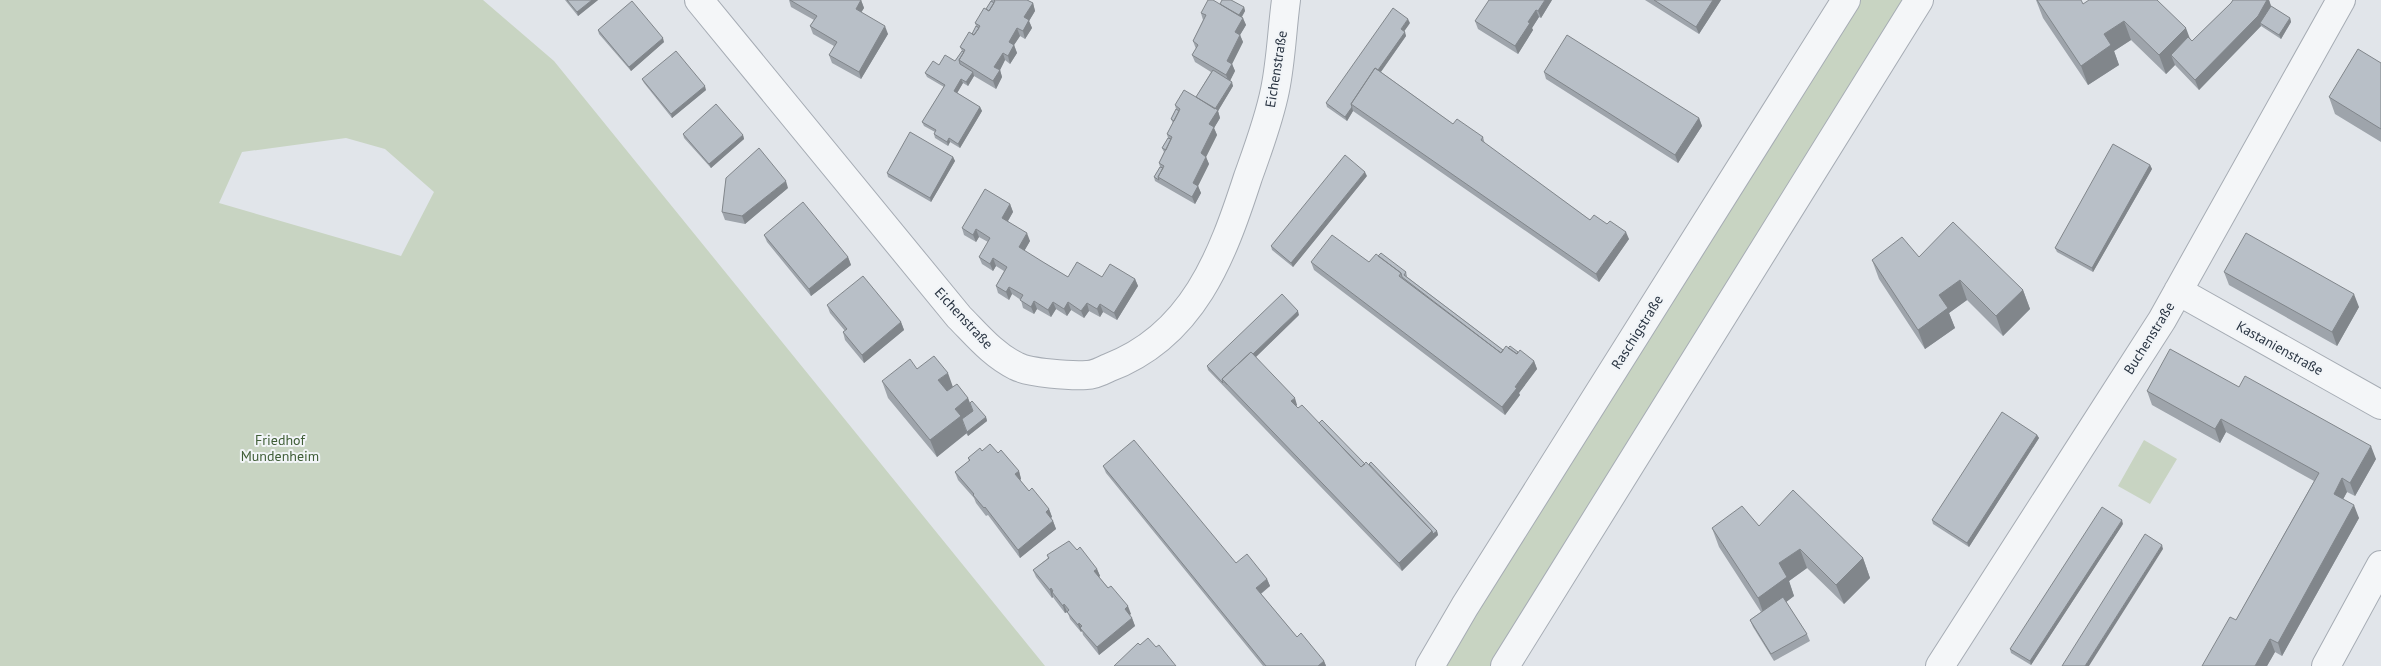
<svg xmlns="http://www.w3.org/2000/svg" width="2381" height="666" font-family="'PT Sans',sans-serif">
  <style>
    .green { fill: #c8d4c2; fill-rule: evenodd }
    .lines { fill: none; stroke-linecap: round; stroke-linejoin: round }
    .minor-casing { stroke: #a6acb4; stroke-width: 30 }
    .minor { stroke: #f4f6f8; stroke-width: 28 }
    .wall { fill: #9ea4ab }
    .shaded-wall { fill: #81868b }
    .building { fill: #b8bfc7; stroke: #81868b }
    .labels { text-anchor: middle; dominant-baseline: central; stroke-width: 4; stroke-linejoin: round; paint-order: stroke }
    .street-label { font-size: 14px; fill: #293442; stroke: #f1f4f7 }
    .park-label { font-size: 14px; fill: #405e37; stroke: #f1f4f7 }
  </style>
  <rect width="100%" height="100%" fill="#e1e5ea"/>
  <!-- green -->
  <path class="green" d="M0,0H483L554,61L1045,666H0ZM346,138L385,149L434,192L401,256L219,203L242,152Z
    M1846,0H1919L1505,666H1430Z
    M2144,440L2177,459L2150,504L2118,486Z"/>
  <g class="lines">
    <!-- minor casing -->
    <g class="minor-casing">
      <path id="minor" d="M699,0L959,317C976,334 993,355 1016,366C1029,373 1071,376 1087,375C1094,375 1102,371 1108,368C1193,336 1222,257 1248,177C1258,149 1269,120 1275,90C1281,61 1282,30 1286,0
        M2178,291L2381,405
        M1430,666L1465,606L1846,0
        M1505,666L1919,0
        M1940,666L2162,320L2341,0
        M2326,666L2381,565"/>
    </g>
    <!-- minor -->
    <use href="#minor" class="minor"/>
  </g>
  <!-- wall -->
  <path class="wall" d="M565,0H598L578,16Z
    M789,0H861L864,8L861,12L888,34L861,79L832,63L829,55L834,46L813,34L810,26L814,20L791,7Z
    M991,0H1027L1033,3L1035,11L1029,21L1032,28L1025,39L1020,36L1014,45L1017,53L1010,64L1005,60L1000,70L1002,77L996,89L974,76L968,86L963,83L957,93L980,107L982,111L960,148L950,142L948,146L935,138L934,134L935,132L924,126L922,122L944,87L927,77L925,73L939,65L955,61L962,51L960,47L972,34L976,26L975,23L986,9L991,1Z
    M1552,0L1541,18L1539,17L1532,28L1533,30L1518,54L1478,29L1475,21Z
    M1645,0H1721L1699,34Z
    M2036,0L2083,4L2190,38L2192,41L2231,3L2233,0H2269L2271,6L2290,18L2291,22L2281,39L2261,26L2199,90L2175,65L2166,74L2131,40L2114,51L2119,65L2088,85L2043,18Z
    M1220,4L1244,7L1245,11L1242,17L1246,25L1240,35L1243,42L1232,64L1235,71L1230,80L1233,86L1218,111L1220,118L1214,128L1217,135L1206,157L1209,164L1198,186L1201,193L1195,204L1155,181L1154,177L1160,167L1159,163L1164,152L1162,148L1168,138L1167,134L1173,123L1171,119L1176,109L1175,105L1196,97L1211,72L1195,62L1192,55L1196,49L1193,41L1203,20L1201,13Z
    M1410,23L1404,31L1406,36L1381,72L1453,124L1483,137L1485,144L1590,220L1629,239L1599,282L1353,111L1347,121L1327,107L1326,103Z
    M598,30L664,42L631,71L599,34Z
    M2381,63V142L2335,114L2329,97Z
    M1544,72L1699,118L1702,126L1678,163L1546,79Z
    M642,79L706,90L672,118L644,83Z
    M683,134L743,135L744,139L711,168L684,138Z
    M953,157L955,161L931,202L888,177L887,173Z
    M2150,165L2152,169L2093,272L2057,252L2055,248Z
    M1367,176L1293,267L1272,250L1271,246Z
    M788,188L745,224L725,220L722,212Z
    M1010,204L1013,212L1008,221L1030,241L1024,251L1068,277L1135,279L1138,286L1117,320L1103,312L1100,317L1089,311L1084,318L1071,310L1067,316L1056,309L1051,317L1037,309L1034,314L1023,308L1021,300L1012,294L1009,300L998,293L996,286L1004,271L996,266L993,271L982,264L979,257L988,242L979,237L976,242L964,235L962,228Z
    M764,235L848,257L851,265L811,296L767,242Z
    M1919,257L2023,290L2030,309L2003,336L1967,300L1949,313L1955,328L1925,349L1879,279L1872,260Z
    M1311,262L1406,272L1407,276V277L1503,350L1508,348L1518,352L1534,361L1537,369L1519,393L1520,395L1505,415L1314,270Z
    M2224,272L2359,307L2337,346L2229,285Z
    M827,305L901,322L904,330L864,363L845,340L843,332L845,331L830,313Z
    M1299,315L1256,357L1297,405L1296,406L1319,423L1437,531L1438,535L1402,571L1208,370L1207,366Z
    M882,381L953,387L968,398L970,403L986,417L987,421L968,436L966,433L937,457L888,398Z
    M2239,387L2376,459L2355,496L2347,492L2343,499L2359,518L2282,656L2275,652L2267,666H2202L2236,620L2314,481L2226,432L2220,443L2152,405L2147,391Z
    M2037,435L2039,438L1969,547L1933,524L1932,520Z
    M982,451L998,453L1019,471L1021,479L1020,480L1029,491L1049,509L1052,517L1051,518L1053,521L1056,529L1020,558L988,515L986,516L976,503L974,498L958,480L955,472L969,461L968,458Z
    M1103,466L1236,563L1267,579L1270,586L1261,594L1297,637L1324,661L1326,666H1263L1106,473Z
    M2123,524L2031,665L2011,653L2010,649Z
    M1759,526L1863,558L1870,578L1844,604L1807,568L1789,581L1794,596L1786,602L1807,634L1810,641L1774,661L1753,627L1750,620L1761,612L1719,547L1712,528Z
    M1077,550L1097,569L1100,576L1099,577L1131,614L1129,615L1132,618L1135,626L1099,655L1083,635L1082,631L1081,632L1070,619L1068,613L1067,612L1065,613L1055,600L1053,597L1052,598L1036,577L1033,570L1048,558L1047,555Z"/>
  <!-- shaded-wall -->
  <path class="shaded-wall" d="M592,0H598L578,16L577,12Z
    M861,0L864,8L859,16L856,9Z
    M1545,0H1552L1541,18L1538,11Z
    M1713,0H1721L1699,34L1696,27Z
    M2267,0H2269L2272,9L2260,23L2261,26L2199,90L2195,80Z
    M1033,3L1035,11L1029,21L1032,28L1025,39L1023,31L1024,17Z
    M1244,7L1245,11L1239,21L1238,17Z
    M1536,10L1539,17L1532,28L1533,30L1518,54L1515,46L1528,22Z
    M1243,18L1246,25L1240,35L1243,42L1230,68L1232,64L1235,71L1229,83L1226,75L1227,61L1235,32Z
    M2290,18L2291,22L2281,39L2279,35Z
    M1408,19L1410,23L1403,33L1401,29Z
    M2124,21L2131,40L2114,51L2119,65L2088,85L2081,66L2104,34Z
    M885,26L888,34L861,79L859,72Z
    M1017,28L1020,36L1014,45L1017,53L1010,64L1008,56L1009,42Z
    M2186,28L2193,47L2171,55L2175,65L2166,74L2159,55Z
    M1405,32L1406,36L1356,107L1353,105Z
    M663,38L664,42L631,71L629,67Z
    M1003,53L1005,60L1000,70L1002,77L996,89L993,81L994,67Z
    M973,72L974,76L968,86L966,82Z
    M961,79L963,83L956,95L954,91Z
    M1232,82L1233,86L1218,111L1220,118L1214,128L1217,135L1204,161L1201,153L1209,124L1214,111Z
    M705,86L706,90L672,118L671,114Z
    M980,107L982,111L960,148L958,144Z
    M1352,107L1353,111L1347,121L1345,117Z
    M1699,118L1702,126L1678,163L1675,155Z
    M743,135L744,139L711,168L709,164Z
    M949,138L950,142L948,146L947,142Z
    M953,157L955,161L931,202L930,198Z
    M1206,157L1209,164L1198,186L1201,193L1195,204L1192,197L1193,183Z
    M2150,165L2152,169L2093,272L2092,268Z
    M1365,172L1367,176L1293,267L1291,263Z
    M786,181L788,188L745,224L742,216Z
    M1010,204L1013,212L1005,226L1002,218Z
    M976,229L979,237L976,242L973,235Z
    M1626,232L1629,239L1599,282L1596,274Z
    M1027,233L1030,241L1022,255L1019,247Z
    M848,257L851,265L811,296L809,289Z
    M993,258L996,266L993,271L990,264Z
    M1135,279L1138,286L1117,320L1114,313Z
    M1960,280L1967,300L1949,313L1955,328L1925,349L1918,330L1939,295Z
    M1009,287L1012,294L1009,300L1006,292Z
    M2023,290L2030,309L2003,336L1996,316Z
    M2354,294L2359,307L2337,346L2332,332Z
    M1034,301L1037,309L1034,314L1031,307Z
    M1053,302L1056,309L1051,317L1048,310Z
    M1068,302L1071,310L1067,316L1064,309Z
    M1087,303L1089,311L1084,318L1081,311Z
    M1100,304L1103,312L1100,317L1097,309Z
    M1298,311L1299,315L1227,385L1224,382Z
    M901,322L904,330L864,363L862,355Z
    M1534,361L1537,369L1519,393L1520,395L1505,415L1502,407L1515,387Z
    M948,373L954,390L945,397L938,380Z
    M968,398L974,415L963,423L967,433L937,457L930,440L955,409Z
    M1295,398L1297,405L1294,409L1291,401Z
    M986,417L987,421L968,436L967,432Z
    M2221,419L2226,432L2220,443L2215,429Z
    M2037,435L2039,438L1969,547L1967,543Z
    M2371,446L2376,459L2355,496L2350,483Z
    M1019,471L1021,479L1018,482L1015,474Z
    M2342,478L2347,492L2339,507L2334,494Z
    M2354,505L2359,518L2282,656L2278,643Z
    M1049,509L1052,517L1049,519L1046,512Z
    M2122,520L2123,524L2031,665L2030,661Z
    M1053,521L1056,529L1020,558L1018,550Z
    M1432,531H1437L1438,535L1402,571L1399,563Z
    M2162,545L2163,549L2089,666H2085Z
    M1800,549L1807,568L1789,581L1794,596L1765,618L1758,598L1779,563Z
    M1863,558L1870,578L1844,604L1836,585Z
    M1097,569L1100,576L1097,579L1094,571Z
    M1267,579L1270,586L1259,595L1256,588Z
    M1051,588L1053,594L1052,592L1053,597L1052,598L1050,590Z
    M1064,604L1067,612L1065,613L1063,606Z
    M1128,606L1131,614L1127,617L1125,609Z
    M1132,618L1135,626L1099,655L1097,647Z
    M1079,623L1082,629L1080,628L1082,631L1081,632L1078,625Z
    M2270,639L2275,652L2267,666H2255Z
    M1324,661L1326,666H1318Z"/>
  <!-- building -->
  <path class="building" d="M567,0H592L577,12Z
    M790,0H861L856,9L885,26L859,72L829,55L837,42L810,26L817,16Z
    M994,0H1027L1033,3L1024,17L1029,20L1023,31L1017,28L1009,42L1014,45L1008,56L1003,53L994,67L1000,70L993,81L959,60L965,50L960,47L969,32L974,35L980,26L975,23L984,8L989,11L995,1Z
    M1208,0H1213L1243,18L1235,32L1240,35L1227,61L1232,64L1226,75L1192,55L1198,45L1193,41L1206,15L1201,13Z
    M1222,0H1231L1244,7L1239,15L1220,4Z
    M1489,0H1545L1538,11L1536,10L1528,22L1530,23L1515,46L1475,21Z
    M1654,0H1713L1696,27Z
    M2037,0H2081L2083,4L2089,0H2157L2186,28L2159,55L2124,21L2104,34L2111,45L2081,66Z
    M2233,0H2267L2258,16L2195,80L2171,55L2188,37L2192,41L2231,3Z
    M632,1L663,38L629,67L598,30Z
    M991,1L994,3L989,11L986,9Z
    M2271,6L2290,18L2279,35L2260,23Z
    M1393,8L1408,19L1401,29L1405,32L1378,70L1375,68L1351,104L1352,107L1345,117L1326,103Z
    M976,26L979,28L974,35L972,34Z
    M1567,35L1699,118L1675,155L1544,72Z
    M2358,49L2381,63V129L2329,97Z
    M676,51L705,86L671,114L642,79Z
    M962,51L964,52L959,60L960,64L973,72L966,82L961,79L954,91L980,107L958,144L949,138L947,142L934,134L936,130L922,122L945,85L925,73L933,61L939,65L945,55L955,61Z
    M1375,68L1453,124L1457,119L1483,137L1481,140L1590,220L1594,215L1607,224L1610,221L1626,232L1596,274L1351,104Z
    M1213,70L1232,82L1215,109L1196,97Z
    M1184,90L1218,110L1209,124L1214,127L1201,153L1206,157L1193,183L1198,186L1192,197L1158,177L1164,166L1159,163L1172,137L1167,134L1180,109L1175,105Z
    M716,104L743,135L709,164L683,134Z
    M1176,109L1179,111L1174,121L1171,119Z
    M910,132L953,157L930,198L887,173Z
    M1168,138L1171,139L1166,150L1162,148Z
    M2113,144L2150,165L2092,268L2055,248Z
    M759,148L786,181L742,216L722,212L726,178Z
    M1345,155L1365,172L1291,263L1271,246Z
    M1160,167L1163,168L1158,177L1159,180L1154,177Z
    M985,189L1010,204L1002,218L1027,233L1019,247L1043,262L1068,277L1077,262L1102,277L1110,264L1135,279L1114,313L1100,304L1097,309L1087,303L1081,311L1068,302L1064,309L1053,302L1048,310L1034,301L1031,307L1020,300L1023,295L1009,287L1006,292L996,286L1007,267L993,258L990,264L979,257L990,238L976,229L973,235L962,228Z
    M803,202L848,257L809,289L764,235Z
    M1953,222L2023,290L1996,316L1960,280L1939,295L1948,308L1918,330L1872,260L1902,237L1919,257Z
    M2246,233L2354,294L2332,332L2224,272Z
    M1332,235L1369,262L1376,254L1401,273L1399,276L1501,353L1506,346L1517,354L1520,350L1534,361L1515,387L1517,388L1502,407L1311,262Z
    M1381,253L1406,272L1404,275L1503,350L1501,353L1402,277L1401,273L1378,256Z
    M863,276L901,322L862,355L843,332L847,329L827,305Z
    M1282,294L1298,311L1253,354L1251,352L1222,379L1223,383L1207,366Z
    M1510,346L1518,352L1517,354L1508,348Z
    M2170,349L2239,387L2245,376L2371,446L2350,483L2342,478L2334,494L2354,505L2278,643L2270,639L2255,666H2202L2230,617L2236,620L2319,473L2221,419L2215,429L2147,391Z
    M1251,352L1295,398L1291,401L1298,408L1302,405L1361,467L1366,462L1432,531L1399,563L1222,379Z
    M934,356L948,373L938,380L947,391L957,384L968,398L955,409L961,416L930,440L882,381L910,359L917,369Z
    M972,401L986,417L967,432L962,419L973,411L970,403Z
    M2002,412L2037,435L1967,543L1932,520Z
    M1322,420L1365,464L1361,467L1319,423Z
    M1134,440L1236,563L1247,554L1267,579L1256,588L1297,637L1301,633L1324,661L1318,666H1266L1103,466Z
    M990,444L998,453L1001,450L1019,471L1015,474L1029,491L1032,488L1041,499L1049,509L1046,512L1053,521L1018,550L985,507L984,508L973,495L974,494L955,472L970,460L968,458L980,448L982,451Z
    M1371,462L1437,531L1433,534L1432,531L1369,464Z
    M1793,490L1863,558L1836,585L1800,549L1779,563L1787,577L1758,598L1712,528L1742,506L1759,526Z
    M2102,507L2122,520L2030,661L2010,649Z
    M2145,534L2162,545L2085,666H2062Z
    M1069,541L1077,550L1080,547L1097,569L1094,571L1108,588L1111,586L1128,606L1125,609L1132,618L1097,647L1080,628L1082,626L1079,623L1078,625L1067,612L1069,610L1064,604L1063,606L1052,592L1053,591L1051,588L1050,590L1033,570L1049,558L1047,555Z
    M1783,597L1807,634L1771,654L1750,620Z
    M1148,638L1156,647L1159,645L1176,666H1114L1138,643L1140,645Z"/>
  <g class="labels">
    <!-- street labels -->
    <g class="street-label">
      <text transform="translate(1276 69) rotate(-81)">Eichenstraße</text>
      <text transform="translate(964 318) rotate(47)">Eichenstraße</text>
      <text transform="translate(1637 332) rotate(-58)">Raschigstraße</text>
      <text transform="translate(2149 338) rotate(-58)">Buchenstraße</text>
      <text transform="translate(2280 348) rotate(29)">Kastanienstraße</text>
    </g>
    <!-- park labels -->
    <g class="park-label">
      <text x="280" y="440">Friedhof<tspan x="280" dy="16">Mundenheim</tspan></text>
    </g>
  </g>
</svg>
